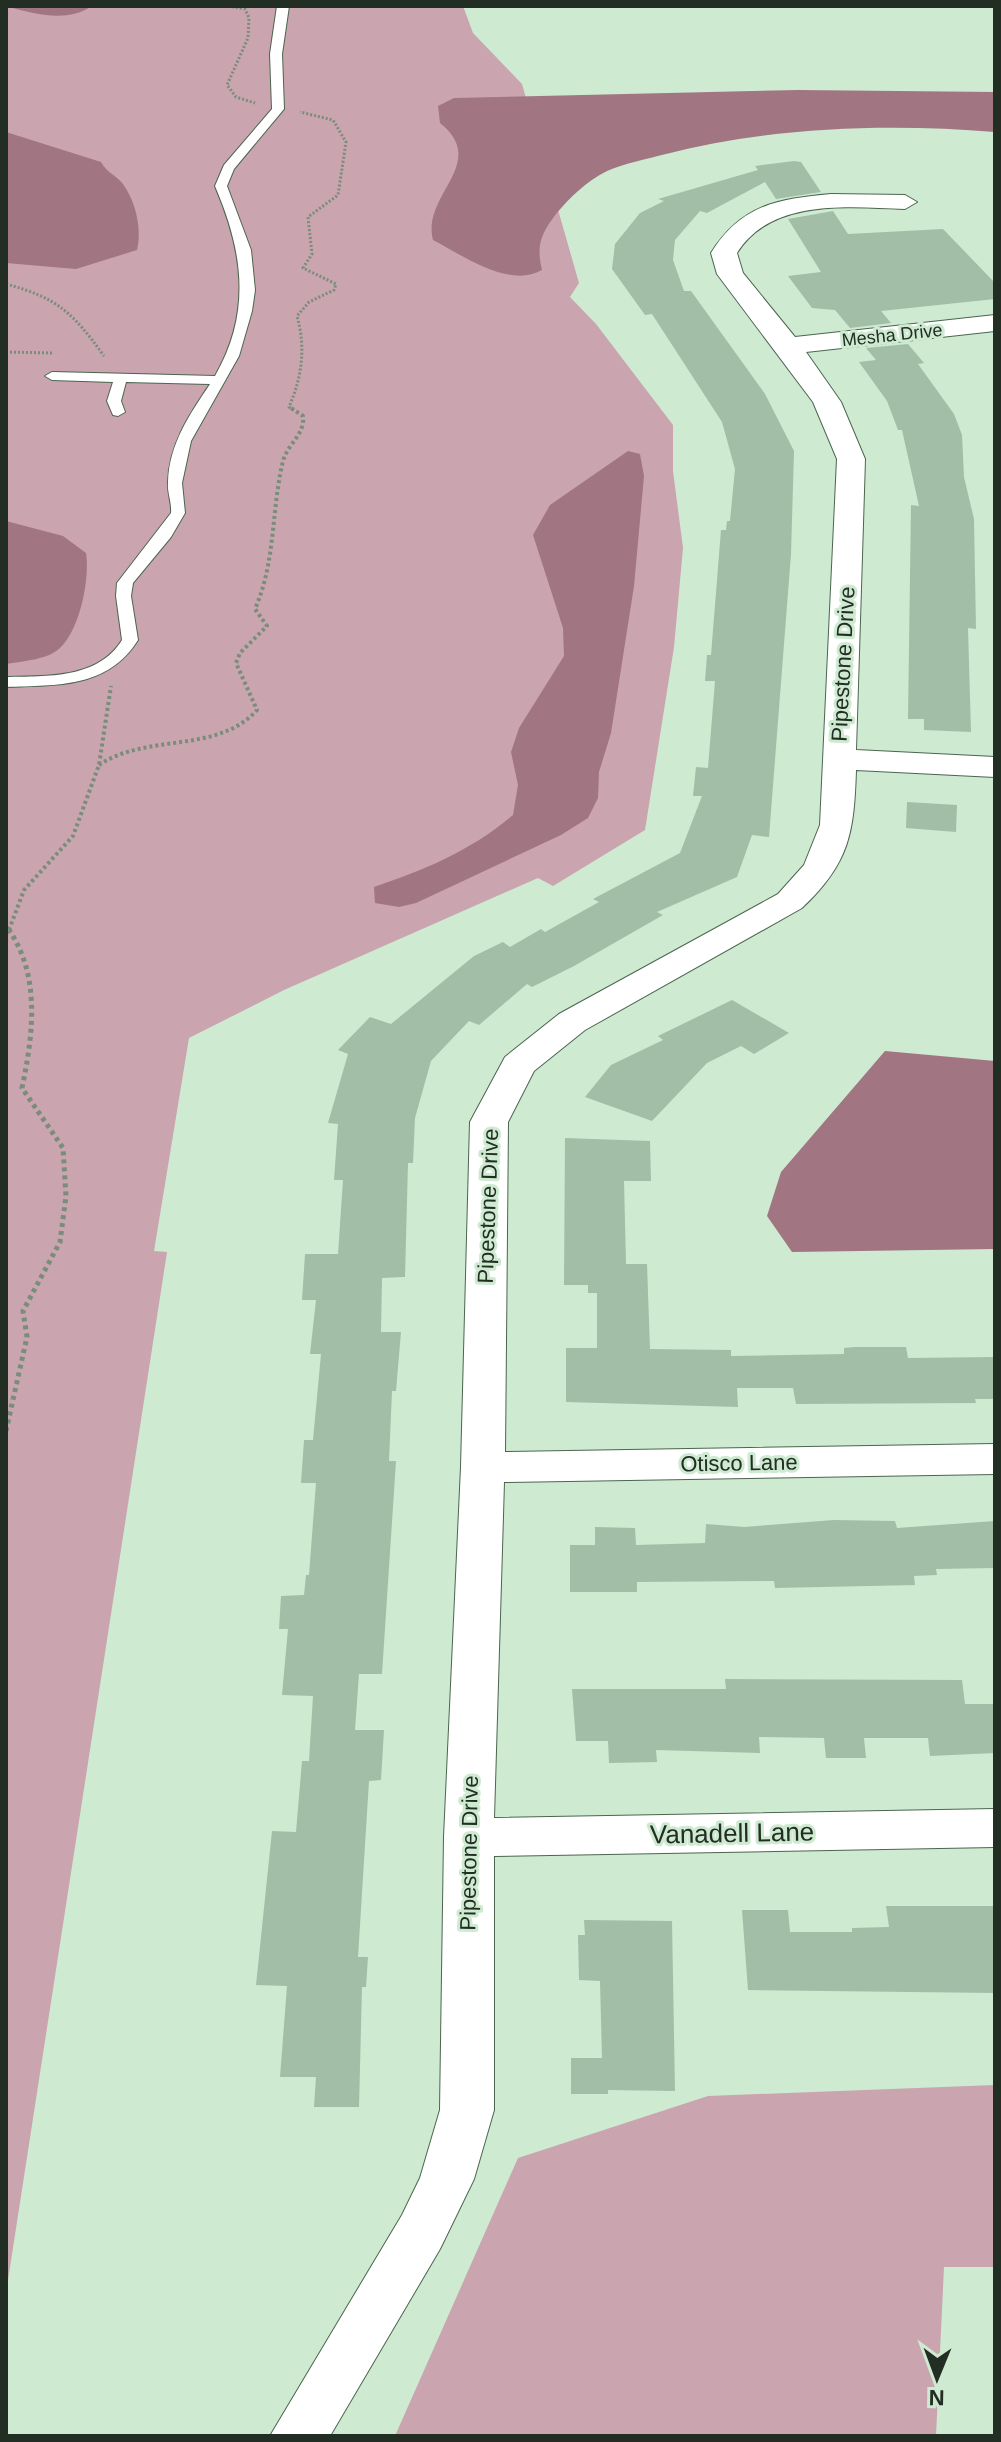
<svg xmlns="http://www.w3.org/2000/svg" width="1001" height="2442" font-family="Arial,sans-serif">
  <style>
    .green { fill: #caa4af }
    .water { fill: #a17582 }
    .building { fill: #a2bea6 }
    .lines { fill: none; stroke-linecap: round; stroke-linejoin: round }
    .lane-casing { stroke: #4c654f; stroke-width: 2 }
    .street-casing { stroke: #4c654f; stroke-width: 2 }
    .path-far2 { stroke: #798d7b; stroke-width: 3; stroke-dasharray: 2 2; stroke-linecap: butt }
    .path-far1 { stroke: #798d7b; stroke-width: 4; stroke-dasharray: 3 3; stroke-linecap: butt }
    .path { stroke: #798d7b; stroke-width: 5; stroke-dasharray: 4 4; stroke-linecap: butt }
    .lane { fill: #fff; fill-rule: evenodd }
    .street { fill: #fff; fill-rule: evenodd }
    .labels { text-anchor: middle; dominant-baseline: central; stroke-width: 6; stroke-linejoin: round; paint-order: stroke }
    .far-street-label { font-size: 18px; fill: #222d23; stroke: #ceead1 }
    .street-label { font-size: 22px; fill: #222d23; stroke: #ceead1 }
    .near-street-label { font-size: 26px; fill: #222d23; stroke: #ceead1 }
  </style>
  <rect width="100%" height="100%" fill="#ceead1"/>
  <!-- green -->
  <path class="green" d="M6,6H463L473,33L522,84L579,283L570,297L596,324L673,425V471L683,548L674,647L645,830L553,886L538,878L284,990L189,1038L154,1251L167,1252L6,2293Z
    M995,2085V2267H944L936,2436H395L518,2158L708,2096Z"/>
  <!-- water -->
  <path class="water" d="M6,6H92C67,23 33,14 6,6Z
    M798,90L995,92V132C887,123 770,127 666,154C647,159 625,163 607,171C587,181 570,197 556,214C541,234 536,245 542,270C509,289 462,255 433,240C421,195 490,163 440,123L438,106L454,98Z
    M6,132L101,162C107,173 116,175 123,184C136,202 142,229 137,250L76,269L6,263Z
    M628,451L640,454L644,476L634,586L611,733L599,772L598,798L588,818L561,835L416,903L399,907L375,903L374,887C425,870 472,850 513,815L518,785L511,752L519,728L564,656L563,628L533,535L550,505Z
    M6,521L63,536L86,553C90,579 80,629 60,648C47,660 23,661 6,664Z
    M885,1051L995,1061V1249L792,1252L767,1216L781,1172Z"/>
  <!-- building -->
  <path class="building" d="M794,161L801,162L821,192L776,199L765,182L707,213L700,211L675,240L673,260L684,291H691L765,394L794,451L791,554L769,837L752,835L737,877L657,912L663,915L574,966L532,987L527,984L479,1025L469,1021L431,1061L415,1118L413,1163H408L405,1277L382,1278L381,1332H401L396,1391H392L389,1461H396L382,1674H359L355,1730H384L381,1780L369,1781L358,1957H368L366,1987H362L359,2107H314L316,2077H280L287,1986L256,1985L272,1831L296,1832L302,1761H309L313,1696L282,1695L288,1629H279L281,1596L304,1595L306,1575H309L316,1483H301L304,1440H313L321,1354H310L316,1300H302L305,1254H338L343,1180H334L338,1124L328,1123L348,1054L338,1050L370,1017L391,1024L474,956L503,942L510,947L541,929L545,932L599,902L593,899L680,853L702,796H693L696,767L708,768L715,681H705L707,655H711L721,530H726L727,521H730L735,469L722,422L652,314L645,315L612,269L615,244L640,213L664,201L658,199L758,170L755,166Z
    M833,211L848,234L943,229L995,283V299L881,311L891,323L850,328L835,310L812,308L788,276L821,272L788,219Z
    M908,344L924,363L918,364L954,414L962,435L964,477L974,519L976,629L968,628L971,732L924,730V719H908L911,505L919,506L902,430H898L887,401L859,362L876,360L866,348Z
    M907,802L957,805L956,832L906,828Z
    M732,1000L789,1033L754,1054L741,1046L707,1063L652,1121L585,1097L611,1065L663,1040L658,1036Z
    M565,1138L650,1141L651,1181H624L626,1264H647L650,1349L731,1350V1356L844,1354V1348L854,1347H906L908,1358L995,1357V1399H975L976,1403L796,1404L793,1388H737L738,1407L566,1402V1348H597V1293H588V1285H564Z
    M834,1520L895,1521L897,1528L995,1521V1568L936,1569L937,1575L914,1576L915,1585L775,1588L774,1581L637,1582V1592H570V1545H595V1527L635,1528L636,1545L705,1543L706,1524L744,1527Z
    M725,1679L962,1680L965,1704H995V1753L930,1756L928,1738H864L866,1758H826L824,1738L759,1737L760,1753L656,1750L657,1762L609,1763L608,1741H576L572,1689H726Z
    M886,1906H995V1993L748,1990L742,1910H788L790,1932H852V1928L889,1927Z
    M584,1920L672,1921L675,2091L608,2090V2094H571V2058H602L600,1981L579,1980L578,1935H585Z"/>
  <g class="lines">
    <!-- lane casing -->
    <g class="lane-casing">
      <path id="lane" d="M277,6H289L282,54L284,109L234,169L227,186L251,250L255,290L252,311L239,356L191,441L182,483L185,513L171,537L133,583L131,596L138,640C108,688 58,685 6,687V677C47,676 98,679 122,640L116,596L117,583L171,513C172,502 167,493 168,482C169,444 190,414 210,384L126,382L121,401L125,412L118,416L113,415L107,401L113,382L52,380L45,376L52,372L215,376C252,312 243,251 215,186L224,165L272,109L270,54Z"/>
    </g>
    <!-- street casing -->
    <g class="street-casing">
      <path id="street" d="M831,194L905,195L917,202L905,209C849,207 771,198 737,253L743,273L795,337L995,315V331L806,352L841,402L865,459L856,750L995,757V777L856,770C854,832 850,863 802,908L585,1030L534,1071L508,1122L505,1452L995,1444V1474L504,1482L494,1818L995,1809V1847L494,1856V2110L474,2179L440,2249L330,2436H270L402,2215L420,2178L440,2110L444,1837L461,1467L470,1122L505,1057L559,1014L778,894L804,865L820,825L837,459L813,402L717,274L711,253C741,205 777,199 831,194Z"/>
    </g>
    <!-- path-far2 -->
    <path class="path-far2" d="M228,6L245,9L249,18L248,38L227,85L236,97L255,103
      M6,284C58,298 73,313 104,356
      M6,352L53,353
      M294,410L289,407C302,377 306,348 297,316L309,302L334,290L336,284L303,268L312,254L308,217L338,195L346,142L333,120L300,112"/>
    <!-- path-far1 -->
    <path class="path-far1" d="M99,765C146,733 218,754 257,710L236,663L240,653L267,626L255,609C276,561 271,511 283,461C288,443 305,435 303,416L291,408
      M6,926L10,932
      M9,930L24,890L73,836L99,765L111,686"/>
    <!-- path -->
    <path class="path" d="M6,1431L27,1337L23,1311L60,1242L66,1196L63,1148L22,1088C33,1035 41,977 9,930"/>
    <!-- lane -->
    <use href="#lane" class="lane"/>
    <!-- street -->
    <use href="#street" class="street"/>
  </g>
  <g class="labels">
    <!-- far-street labels -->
    <g class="far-street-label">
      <text transform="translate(892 335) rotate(-6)">Mesha Drive</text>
    </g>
    <!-- street labels -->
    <g class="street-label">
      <text transform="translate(843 664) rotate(-87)">Pipestone Drive</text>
      <text transform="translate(488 1206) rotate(-88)">Pipestone Drive</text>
      <text transform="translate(739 1463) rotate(-1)">Otisco Lane</text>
      <text transform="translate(469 1853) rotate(-89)">Pipestone Drive</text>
    </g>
    <!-- near-street labels -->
    <g class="near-street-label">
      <text transform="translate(732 1833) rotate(-1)">Vanadell Lane</text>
    </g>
  </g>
  <!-- border -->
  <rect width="1001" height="2442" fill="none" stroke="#222d23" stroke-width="16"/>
  <!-- north arrow -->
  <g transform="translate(937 2378) rotate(181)" stroke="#ceead1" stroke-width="6" paint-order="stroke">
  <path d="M0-6L14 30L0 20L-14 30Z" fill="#222d23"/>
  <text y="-12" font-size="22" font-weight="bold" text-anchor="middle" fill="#222d23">N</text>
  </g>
</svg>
